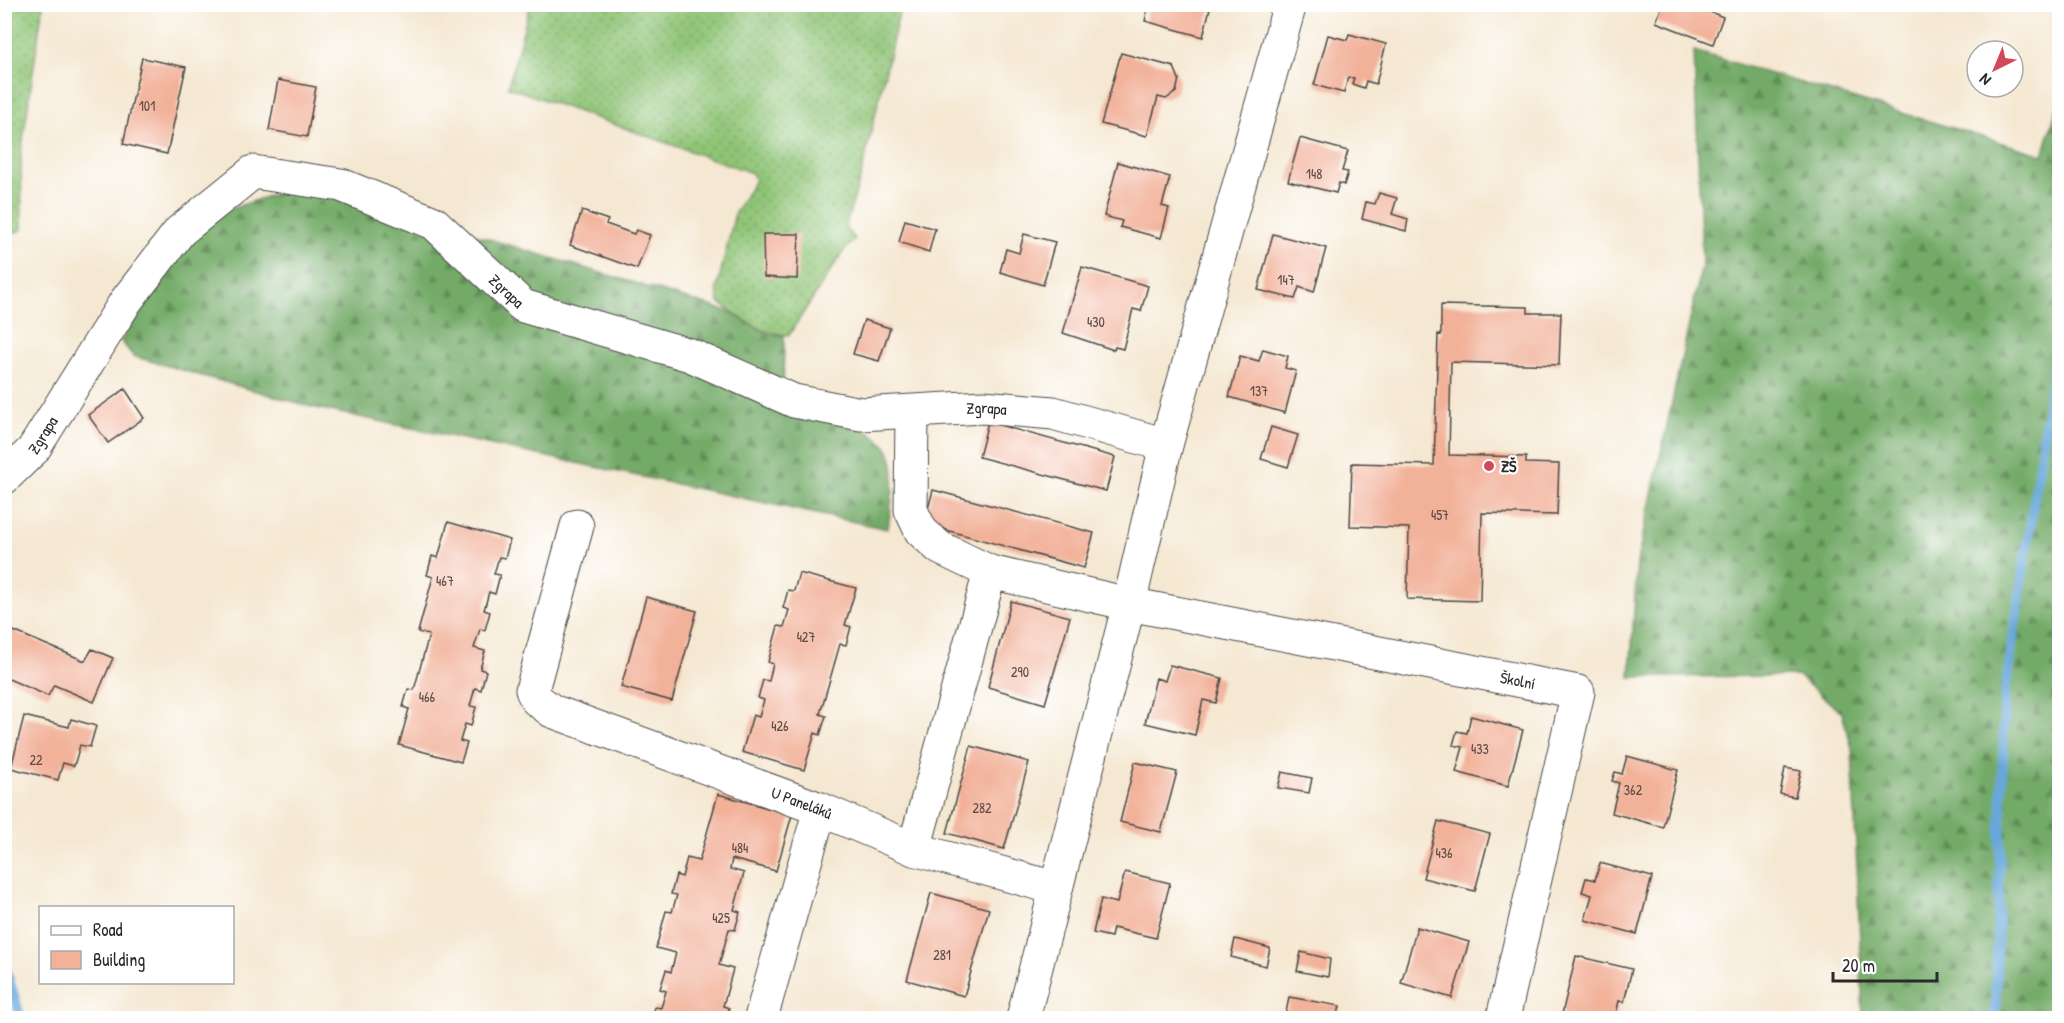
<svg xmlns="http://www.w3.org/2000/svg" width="2064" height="1023" font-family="'Patrick Hand',sans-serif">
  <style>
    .grass { fill: url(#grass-dots); stroke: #5d7850; stroke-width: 1.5 }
    .forest { fill: url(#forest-firs); stroke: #4f6a49; stroke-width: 1.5 }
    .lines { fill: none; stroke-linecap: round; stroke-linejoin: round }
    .stream { stroke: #68a7da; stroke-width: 10 }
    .building { fill: #f2b199 }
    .street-casing { stroke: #494744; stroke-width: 35 }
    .secondary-casing { stroke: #494744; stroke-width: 35 }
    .street { stroke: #fff; stroke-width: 33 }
    .secondary { stroke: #fff; stroke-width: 33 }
    .poi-dot { fill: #d1495b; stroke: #fff; stroke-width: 2 }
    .labels { text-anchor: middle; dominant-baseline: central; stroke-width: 4.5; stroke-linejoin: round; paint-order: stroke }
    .number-label { font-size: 14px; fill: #5d4c46 }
    .street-label { font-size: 16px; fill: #2b2b2b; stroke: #fff }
    .poi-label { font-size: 16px; font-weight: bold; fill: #2b2b2b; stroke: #fff; text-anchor: start }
  </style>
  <defs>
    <pattern id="grass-dots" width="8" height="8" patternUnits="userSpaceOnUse" patternTransform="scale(1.5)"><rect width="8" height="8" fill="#8fc476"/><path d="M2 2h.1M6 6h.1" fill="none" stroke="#759f61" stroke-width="1.8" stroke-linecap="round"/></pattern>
    <pattern id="forest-firs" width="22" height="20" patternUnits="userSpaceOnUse" patternTransform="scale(1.5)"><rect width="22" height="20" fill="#73aa67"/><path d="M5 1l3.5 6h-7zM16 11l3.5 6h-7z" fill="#5f8b55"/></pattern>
  </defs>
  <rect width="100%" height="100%" fill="#fff"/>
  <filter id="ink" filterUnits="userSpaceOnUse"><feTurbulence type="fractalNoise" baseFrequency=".0167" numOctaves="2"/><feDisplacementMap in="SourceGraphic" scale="12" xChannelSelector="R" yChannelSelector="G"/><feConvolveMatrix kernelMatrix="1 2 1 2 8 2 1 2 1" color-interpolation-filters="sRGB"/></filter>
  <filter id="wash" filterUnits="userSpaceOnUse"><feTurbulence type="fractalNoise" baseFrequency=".008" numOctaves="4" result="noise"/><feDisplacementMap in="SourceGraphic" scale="24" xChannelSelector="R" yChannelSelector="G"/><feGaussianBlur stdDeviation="1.35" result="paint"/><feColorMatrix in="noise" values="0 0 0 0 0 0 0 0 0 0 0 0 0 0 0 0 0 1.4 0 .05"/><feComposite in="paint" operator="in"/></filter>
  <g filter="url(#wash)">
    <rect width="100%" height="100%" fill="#f5e8d2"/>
    <!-- grass -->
    <path class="grass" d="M4,5H43L21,153L22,230L13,233L4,228Z
      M530,5H901L861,175L845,228L855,239L842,253L789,335C762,335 740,318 719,302L717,288L735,213L755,180L752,173L508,87Z"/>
    <!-- forest -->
    <path class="forest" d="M1694,51L2043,155L2059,101V1018H1863L1852,748L1842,713L1798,676L1630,677L1637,562L1702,265Z
      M295,188L344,195L733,313C747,322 766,338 784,335L783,413C818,420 887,420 893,464C896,484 890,509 888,529L312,407L133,356L121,341C140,309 164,259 190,233C214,210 264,198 295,188Z"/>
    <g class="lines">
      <!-- stream -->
      <path class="stream" d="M4,964L21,1018
        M1995,1018L2005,692L2054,366L2060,357"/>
    </g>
    <g id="blocks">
      <!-- building -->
      <path class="building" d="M1149,4H1211L1203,37L1145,21Z
        M1663,4H1702L1700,8L1723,17L1713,44L1656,22Z
        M1349,34L1386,44L1376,84L1366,81L1364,88L1352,84L1354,78L1348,77L1344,93L1314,85L1328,35L1347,40Z
        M1121,53L1174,67L1179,79L1176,92L1166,99L1158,97L1147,136L1101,124Z
        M142,58L186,67L167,154L123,144Z
        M278,80L316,87L307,137L269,130Z
        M1300,138L1348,151L1342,171L1348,172L1344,185L1339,183L1336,193L1288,181Z
        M1118,162L1170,177L1162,206L1169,208L1161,238L1120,227L1122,221L1104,216Z
        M1379,193L1397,198L1392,214L1408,219L1406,231L1362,219L1366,202L1375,204Z
        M582,211L608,220L606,224L634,234L636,230L650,235L637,269L570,245Z
        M905,220L935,229L929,252L899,242Z
        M763,234H799L797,279L764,277Z
        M1024,234L1055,242L1043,285L1000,272L1006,249L1019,253Z
        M1273,234L1326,248L1314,292L1299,287L1295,299L1258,290Z
        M1082,267L1148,286L1141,311L1133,309L1123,349L1115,347L1114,350L1063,333Z
        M1441,305L1528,307V313H1561L1559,365L1451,362L1449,455L1526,457V463L1559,464L1557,515L1482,513L1480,601L1407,599L1409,528L1350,526L1352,463L1434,465L1438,334L1441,335Z
        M864,320L890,328L879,361L853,354Z
        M1263,349L1288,356L1285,368L1296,371L1285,413L1229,397L1240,356L1259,361Z
        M125,389L144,418L108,443L88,415Z
        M988,422L1115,457L1106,491L979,457Z
        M1271,427L1298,435L1288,467L1261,459Z
        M933,490L1094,533L1084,568L924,524Z
        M448,522L510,540L505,558L499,557L494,574L500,575L495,594L489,592L484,610L490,612L485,630L480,629L474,648L485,651L480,669L486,671L481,690L475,688L470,706L476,707L471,726L465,724L460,741L467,743L461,762L399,745L409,709L403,707L408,689L414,690L429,635L418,632L433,577L427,575L432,556L438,558Z
        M799,573L856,588L845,625L851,627L846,645L840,644L820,714L826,716L820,735L815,733L804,770L742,752L753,715L759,717L764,700L758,698L763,680L769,681L773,664L768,662L778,626L784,627L789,610L783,608L788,590L794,591Z
        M646,597L697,611L672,701L621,687Z
        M1011,601L1070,617L1045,704L988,687Z
        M4,627L85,661L92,649L113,658L94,702L54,685L48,696L4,677Z
        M1170,665L1222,678L1216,703L1203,700L1195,735L1145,723L1156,678L1165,681Z
        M24,716L69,727L71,719L96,726L90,747L80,745L74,766L63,763L58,780L11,768Z
        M1471,716L1523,730L1508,786L1456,772L1463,747L1453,745L1457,731L1467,733Z
        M971,746L1029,762L1004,849L947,833Z
        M1627,756L1678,770L1663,827L1612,813L1619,783L1612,781L1615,772L1622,774Z
        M1135,762L1177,772L1161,832L1120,822Z
        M1785,768L1801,771L1795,797L1780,794Z
        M1282,772L1312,778L1309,793L1278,788Z
        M718,794L792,815L776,871L732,859L730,869L744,873L734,910L740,912L735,930L729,929L719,965L733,969L723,1006L729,1008L726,1018H652L655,1007L661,1008L666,991L660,989L666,970L671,972L676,953L656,948L666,911L672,912L677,895L671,894L676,875L682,877L687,858L699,861Z
        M1438,821L1490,834L1475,891L1423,878Z
        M1600,863L1652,877L1637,934L1585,920L1592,895L1582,892L1586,878L1595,880Z
        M1125,872L1170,883L1156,938L1113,928L1111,937L1093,933L1101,899L1117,903Z
        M931,893L989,909L964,996L907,980Z
        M1417,927L1469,942L1452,998L1401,983Z
        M1235,939L1270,948L1266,966L1231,957Z
        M1301,952L1330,959L1328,977L1297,971Z
        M1576,956L1632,969L1624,1002L1619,1001L1615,1018H1561Z
        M1289,997L1340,1006L1337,1018H1285Z"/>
    </g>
  </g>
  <g filter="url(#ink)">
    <use href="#blocks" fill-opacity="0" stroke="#494744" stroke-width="1.5"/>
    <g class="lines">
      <!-- street casing -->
      <g class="street-casing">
        <g id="street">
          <path id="s1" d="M912,412L911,510L921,531L940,548L990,572L1129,604L1578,692L1503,1018"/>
          <path id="s2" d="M4,478L33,450L126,301L180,231L253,172L341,185L434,223L523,306L690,355L794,401L861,414L983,407L1053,413L1166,445"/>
          <path id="s3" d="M577,526L532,690L536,699L552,711L820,809L914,849L1055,888"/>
          <path d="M914,849L990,572"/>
          <path d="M761,1018L820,809"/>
        </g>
      </g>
      <!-- secondary casing -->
      <g class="secondary-casing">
        <path id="secondary" d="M1023,1018L1129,604L1166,445L1290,4"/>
      </g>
      <!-- street -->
      <use href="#street" class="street"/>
      <!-- secondary -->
      <use href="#secondary" class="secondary"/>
    </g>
  </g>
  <!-- markers -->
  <circle class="poi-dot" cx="1489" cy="466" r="6"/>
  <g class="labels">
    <!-- number labels -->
    <g class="number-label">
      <text x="147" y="105">101</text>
      <text x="1314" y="173">148</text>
      <text x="1286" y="279">147</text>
      <text x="1096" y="321">430</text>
      <text x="1259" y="390">137</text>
      <text x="1440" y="514">457</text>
      <text x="445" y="580">467</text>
      <text x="806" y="636">427</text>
      <text x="1020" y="671">290</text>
      <text x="427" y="696">466</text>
      <text x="780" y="725">426</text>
      <text x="1480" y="748">433</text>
      <text x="36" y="759">22</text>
      <text x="1633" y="789">362</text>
      <text x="982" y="807">282</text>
      <text x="740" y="847">484</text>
      <text x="1444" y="852">436</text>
      <text x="721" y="917">425</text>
      <text x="942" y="954">281</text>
    </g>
    <!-- street labels -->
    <g class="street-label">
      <text stroke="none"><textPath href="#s2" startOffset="687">Zgrapa</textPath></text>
      <text stroke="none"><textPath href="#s2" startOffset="1191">Zgrapa</textPath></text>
      <text stroke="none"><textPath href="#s2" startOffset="58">Zgrapa</textPath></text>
      <text stroke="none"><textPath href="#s1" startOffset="741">Školní</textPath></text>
      <text stroke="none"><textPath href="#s3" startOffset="466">U Paneláků</textPath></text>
    </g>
    <!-- poi labels -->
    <g class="poi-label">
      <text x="1501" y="466">ZŠ</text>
    </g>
  </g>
  <!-- margin -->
  <rect width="2064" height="1023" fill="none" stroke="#fff" stroke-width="24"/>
  <!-- legend -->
  <rect x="39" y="906" width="195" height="78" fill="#ffffff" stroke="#aaaaaa" stroke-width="1.5"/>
  <rect x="51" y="926" width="30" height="9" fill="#ffffff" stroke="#aaaaaa" stroke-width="1.5"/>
  <text x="93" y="936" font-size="18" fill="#2b2b2b">Road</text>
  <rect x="51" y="951" width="30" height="18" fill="#f2b199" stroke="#aaaaaa" stroke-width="1.5"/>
  <text x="93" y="966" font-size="18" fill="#2b2b2b">Building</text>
  <!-- north arrow -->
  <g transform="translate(1995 69) rotate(223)"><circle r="28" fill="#ffffff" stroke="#aaaaaa" stroke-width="1.5"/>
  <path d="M0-4.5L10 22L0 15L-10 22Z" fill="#d1495b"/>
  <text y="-9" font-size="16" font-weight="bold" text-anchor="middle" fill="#2b2b2b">N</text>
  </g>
  <!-- scale -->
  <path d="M1833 972v9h104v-9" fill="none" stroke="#2b2b2b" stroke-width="3"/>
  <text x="1842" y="972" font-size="18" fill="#2b2b2b" stroke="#ffffff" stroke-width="4.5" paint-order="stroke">20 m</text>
</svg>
